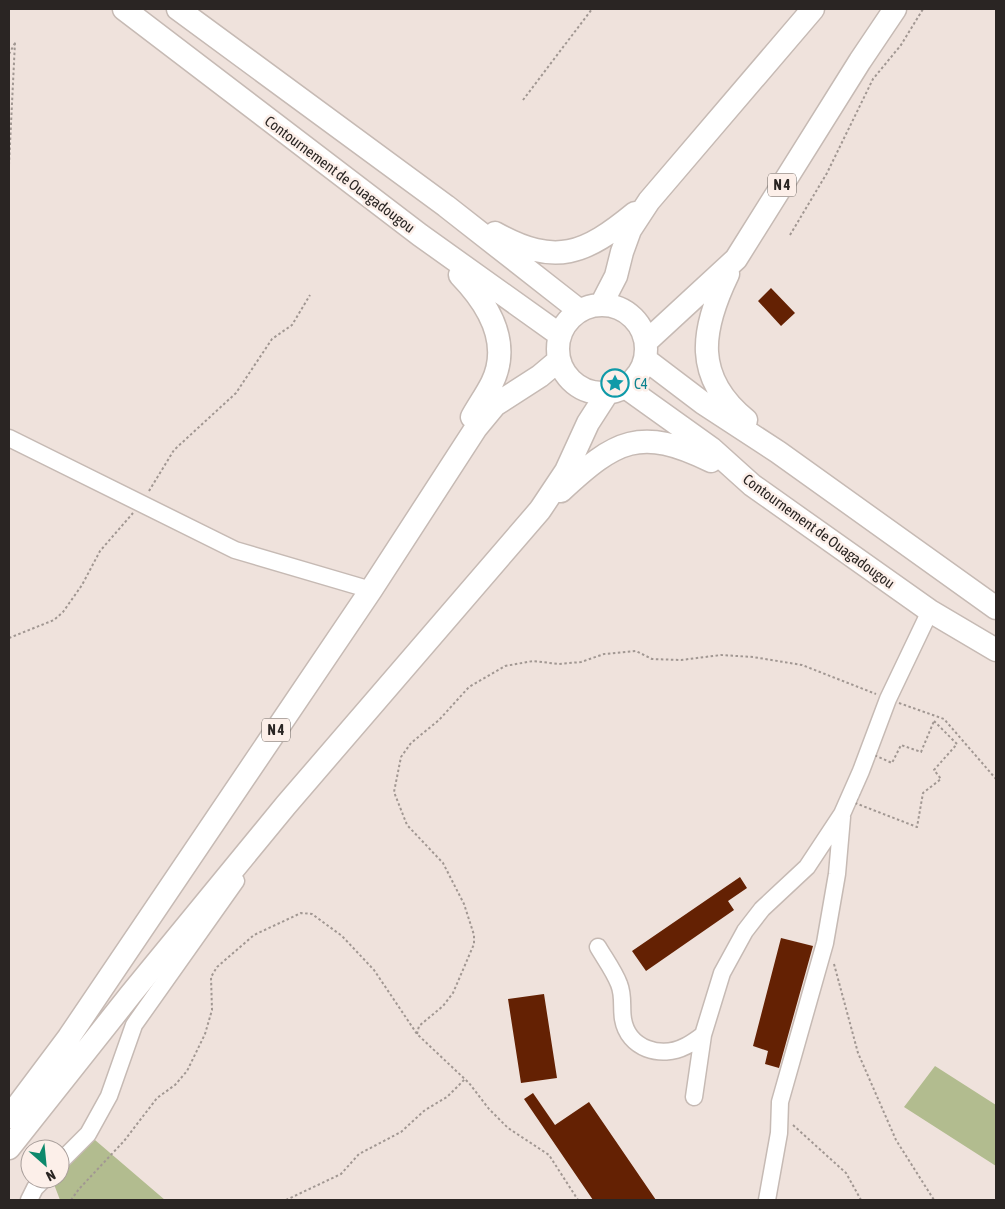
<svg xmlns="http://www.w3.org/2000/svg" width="1005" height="1209" font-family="'Asap Condensed',sans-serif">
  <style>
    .green { fill: #b2bc8f }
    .building { fill: #642103 }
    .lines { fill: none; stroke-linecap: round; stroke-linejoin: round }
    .minor-casing { stroke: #c6bab4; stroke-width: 19 }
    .highway-casing { stroke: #c6bab4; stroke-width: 25 }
    .path { stroke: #a19792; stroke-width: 2; stroke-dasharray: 2.5 2.5; stroke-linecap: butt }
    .minor { stroke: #fff; stroke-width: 16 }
    .highway { stroke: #fff; stroke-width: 22 }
    .labels { text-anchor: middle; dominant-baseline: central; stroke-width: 5; stroke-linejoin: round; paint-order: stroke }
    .shield { fill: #fcefe9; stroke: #69625e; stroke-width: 1 }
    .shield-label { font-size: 14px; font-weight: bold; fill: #2a2523 }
    .street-label { font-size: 15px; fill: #2a2523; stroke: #fcefe9 }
    .culture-label { font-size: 15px; fill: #0d838f; stroke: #fcefe9; text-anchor: start }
  </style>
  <rect width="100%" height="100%" fill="#efe2dc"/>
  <!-- green -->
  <path class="green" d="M935,1066L996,1105V1166L904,1107Z
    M88,1134L165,1200H60L52,1179H60V1162Z"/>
  <!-- building -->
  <path class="building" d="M771,288L795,313L781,326L758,301Z
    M740,877L747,888L728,901L734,910L646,971L632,951Z
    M781,938L813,946L779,1068L765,1064L768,1051L753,1046Z
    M544,994L557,1078L521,1083L508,999Z
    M533,1093L555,1125L589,1102L656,1200H593L524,1099Z"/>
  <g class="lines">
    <!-- minor casing -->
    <g class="minor-casing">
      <path id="minor" d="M9,438L235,550L371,590
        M598,947C605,959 614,971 619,984C624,996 621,1007 623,1019C628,1049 661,1059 686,1046C692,1043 697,1039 703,1035
        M694,1097L703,1035L722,973L745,931L762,909L807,867L842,814L861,771L888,699L930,611
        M60,1162L88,1134L109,1096L134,1025L236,881
        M29,1200L35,1188L44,1179
        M767,1200L779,1133L780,1102L825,943L837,874L842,817"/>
    </g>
    <!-- highway casing -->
    <g class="highway-casing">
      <path id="highway" d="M124,9L420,235L560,335
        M178,9L446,206L580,311
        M495,233C556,267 585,254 635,213
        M728,274C701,330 693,377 746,420
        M460,275C488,304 512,342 492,383C486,395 478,406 472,417
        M601,305L616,276L622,252L630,230L649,201L813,9
        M558 349a44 44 0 1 1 88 0a44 44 0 1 1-88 0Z
        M646,342L736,259L860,61L895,9
        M645,359L703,403L778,452L996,608
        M624,386L712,449L752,485L930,611L996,650
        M561,491C616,440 640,426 711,461
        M9,1117L69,1037L371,590L476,428L495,405L540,376L559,360
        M9,1148L131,994L286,805L540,510L566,471L588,423L608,392"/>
    </g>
    <!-- path -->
    <path class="path" d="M9,54L15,43
      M523,100L592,9
      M9,165L15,42
      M790,235L827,173L873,79L901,45L923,9
      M149,491L174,450L236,393L272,339L292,325L310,295
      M9,638L54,620L63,612L82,585L100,551L133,513
      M899,703L944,719L996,779
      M934,721L957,744L934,770L941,779L923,793L917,827L855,803L874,755L892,763L901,745L921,752Z
      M834,964L858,1053L896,1140L934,1200
      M417,1034L419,1026L443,1006L453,993L474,944V935L464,904L443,863L407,825L394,792L401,757L411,743L439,720L469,687L505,666L533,661L559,664L581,662L604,654L636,651L652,659L681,660L721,655L753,657L802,665L876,694
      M793,1125L846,1173L861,1200
      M71,1200L79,1189L124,1141L157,1098L175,1085L187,1071L205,1034L212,1010L211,977L217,967L254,935L301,913L312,914L342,936L374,970L417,1034L469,1083L489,1109L508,1128L549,1155L578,1200
      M286,1200L341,1174L359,1154L401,1132L425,1110L447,1097L465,1079"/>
    <!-- minor -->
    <use href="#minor" class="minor"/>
    <!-- highway -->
    <use href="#highway" class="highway"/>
  </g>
  <!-- icons -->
  <defs>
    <g id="sight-ring" transform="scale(1.4375)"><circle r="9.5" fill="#fcefe9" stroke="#0f9aa8" stroke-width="1.5"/><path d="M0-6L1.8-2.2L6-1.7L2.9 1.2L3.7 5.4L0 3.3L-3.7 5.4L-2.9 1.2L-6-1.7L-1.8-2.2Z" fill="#0f9aa8"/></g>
  </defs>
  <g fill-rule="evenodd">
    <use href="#sight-ring" x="615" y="383"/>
  </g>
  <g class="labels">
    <!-- shield labels -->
    <g class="shield">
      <rect x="768" y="173.5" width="28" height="23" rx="4"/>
      <rect x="262" y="718.5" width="28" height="23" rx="4"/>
    </g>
    <g class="shield-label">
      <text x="782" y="185">N 4</text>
      <text x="276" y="730">N 4</text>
    </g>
    <!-- street labels -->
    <g class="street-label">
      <text transform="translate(340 174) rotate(37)">Contournement de Ouagadougou</text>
      <text transform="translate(819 531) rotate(36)">Contournement de Ouagadougou</text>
    </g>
    <!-- culture labels -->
    <g class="culture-label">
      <text x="634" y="383">C4</text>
    </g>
  </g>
  <!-- border -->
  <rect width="1005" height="1209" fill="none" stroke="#2a2523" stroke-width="20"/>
  <!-- north arrow -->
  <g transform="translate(45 1164) rotate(153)"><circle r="24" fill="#fcefe9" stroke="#a89e9a"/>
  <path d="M0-4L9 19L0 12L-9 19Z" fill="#0d896c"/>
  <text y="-8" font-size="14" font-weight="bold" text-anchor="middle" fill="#2a2523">N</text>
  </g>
</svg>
